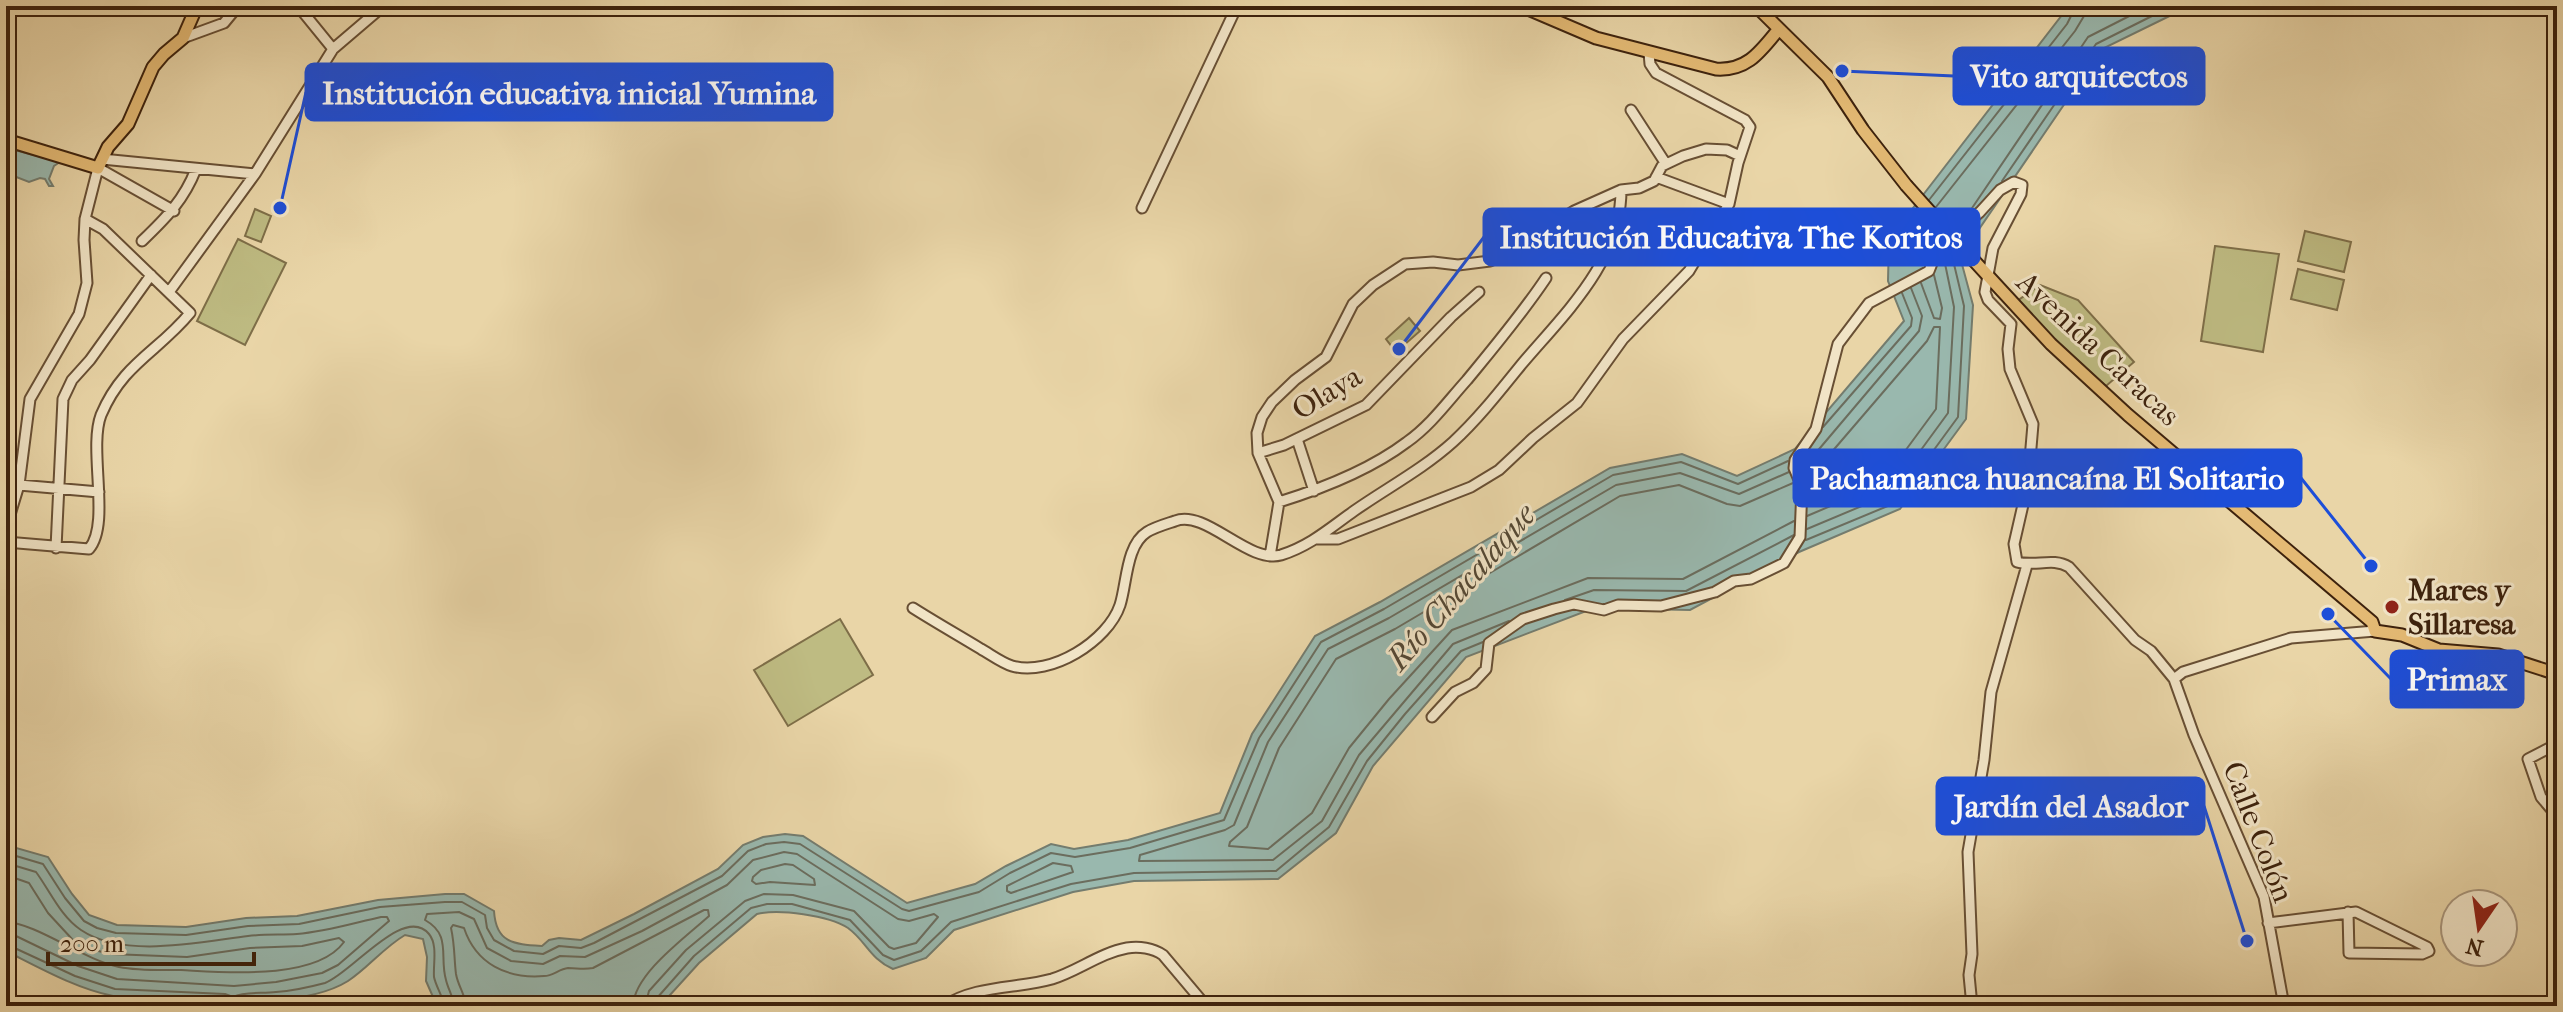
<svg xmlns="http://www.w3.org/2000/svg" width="2563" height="1012" font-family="'IM FELL French Canon',serif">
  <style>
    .green { fill: #bebb82; stroke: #7e6e48; stroke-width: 2 }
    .water { fill: #99b8ae; stroke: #747c6e; stroke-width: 2 }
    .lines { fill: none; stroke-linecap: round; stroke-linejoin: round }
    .shore { stroke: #6b6d5e; stroke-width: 2 }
    .minor-casing { stroke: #684f34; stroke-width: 13 }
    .major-casing { stroke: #3d220d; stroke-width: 15 }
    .minor { stroke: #f1e4c6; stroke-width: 9 }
    .major { stroke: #e4ba74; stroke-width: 11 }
    .major-bridge-casing { stroke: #3d220d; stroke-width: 15; stroke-linecap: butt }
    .major-bridge { stroke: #e4ba74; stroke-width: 11 }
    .poi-dot { fill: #8f2418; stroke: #f1e4c6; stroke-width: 3 }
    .labels { text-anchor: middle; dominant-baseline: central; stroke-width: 6; stroke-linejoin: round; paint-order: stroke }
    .street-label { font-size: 30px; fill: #3d220d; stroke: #f1e4c6 }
    .poi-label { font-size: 30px; font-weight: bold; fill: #3d220d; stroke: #f1e4c6; text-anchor: start }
    .water-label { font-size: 32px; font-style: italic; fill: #544835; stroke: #f1e4c6 }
    .leader { fill: none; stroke: #1d4ed8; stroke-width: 3 }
    .callout-dot { fill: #1d4ed8; stroke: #f1e4c6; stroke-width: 3 }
    .callout { fill: #1d4ed8; stroke: #1d4ed8; stroke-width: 3 }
    .callout-label { font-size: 32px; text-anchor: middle; font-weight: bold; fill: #fff }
  </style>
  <rect width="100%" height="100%" fill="#e9d5a7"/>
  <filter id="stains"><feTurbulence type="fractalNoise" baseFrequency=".0025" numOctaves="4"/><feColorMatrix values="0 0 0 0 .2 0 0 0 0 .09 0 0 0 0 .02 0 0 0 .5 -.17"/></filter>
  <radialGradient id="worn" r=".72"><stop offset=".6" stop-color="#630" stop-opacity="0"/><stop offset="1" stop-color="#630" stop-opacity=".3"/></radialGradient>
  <!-- green -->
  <path class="green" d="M255,209L271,216L261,242L245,236Z
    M2305,231L2351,242L2344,272L2298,261Z
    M238,239L286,263L245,345L197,321Z
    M2215,246L2279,254L2263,352L2201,341Z
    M2298,269L2344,280L2337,310L2291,299Z
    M2040,285L2078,300L2134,362L2106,386L2043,331L2017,301Z
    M1409,318L1420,331L1396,352L1386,339Z
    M840,619L873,675L788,726L754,670Z"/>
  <!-- water -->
  <path class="water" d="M2069,6H2190L2102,49L1960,257L1973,305L1966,419L1900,509L1799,552L1690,610L1594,608L1466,657L1373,766L1336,833L1278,879L1134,881L1073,892L954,930L926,958L893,969C870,959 866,941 848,928C828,915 779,909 757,914L699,963L660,1006H437L426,981L427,957L423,939L405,935C383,948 368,968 348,981C305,1008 217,1002 167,1000C150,999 130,1000 113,996C75,988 40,968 6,951V845L48,857L72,894L89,915L117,925L186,927L246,918L297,916L378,900L445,894H464L494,911C496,943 513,944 542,946L549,940L559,938L581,940L634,914L718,869L743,845L763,837L785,834L803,836L907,903L975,884L1006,866L1051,844L1074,849L1128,840L1220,813L1252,734L1315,636L1380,602L1610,468L1682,454L1737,476L1795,449L1904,321L1888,281L1889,239Z
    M11,149L60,162L54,166L49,179L53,186H49L45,179L40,178L29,182L6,173V153Z"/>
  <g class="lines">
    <!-- shore -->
    <path class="shore" d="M2002,181L2096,44L2172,6
      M1929,200L2067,24L2076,6
      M1936,207L2075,31L2084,16L2086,6
      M1968,214L2088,37L2149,6
      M1921,283L1934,318L1940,319L1942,308L1934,275
      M1823,427L1911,326L1912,318L1902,293
      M1801,466L1809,461L1919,331L1922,316L1911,288
      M1805,477L1818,468L1927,341L1934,327H1940L1936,409L1880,485L1807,516
      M1793,483L1740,506L1727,504L1679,485L1620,496L1395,629L1336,659L1279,748L1247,827L1230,842L1229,846L1268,849L1312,813L1349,748L1389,699L1452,630L1588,578L1683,579L1794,521
      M1807,529L1888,495L1948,413L1954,307L1943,254
      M1806,540L1895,503L1958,417L1964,306L1953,260L1955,251
      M1565,600L1594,590L1686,591L1794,535
      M1509,621L1453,644L1359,755L1322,821L1273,860L1139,861L1140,855L1225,830L1234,825L1268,742L1328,649L1389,618L1616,485L1680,473L1739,494L1789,472
      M6,853L43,864L65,898L84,921L97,928L116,933L186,935L248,926L299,924L380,907L445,902H462L485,915L487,928L494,940L514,951L543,954L559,946L581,948L594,943L722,876L748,851L766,844L784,842L800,844L902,909L909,911L979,892L1010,873L1051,853L1075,857L1130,848L1224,820L1259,738L1321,642L1384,609L1613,475L1681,462L1738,484L1788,461
      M6,863L36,872C50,891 61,917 81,930C124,959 200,942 248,936C265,934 281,935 297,934C325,932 354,923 381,917H387L389,921L338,965L322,973L276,982L234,986L117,979L78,966L16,936L6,934
      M1053,863L1071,866L1073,872L1011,893L1007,891V886Z
      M785,864L793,865L814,879L815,885L770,882L756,884L752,881L753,877L761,870Z
      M6,875L29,883L48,913L72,939L90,949L111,954L187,957L250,948L302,946L339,938L344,942C316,981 223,972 181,970C161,970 139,971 119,967C84,960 36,923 6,922
      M6,944L75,976L115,989L225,994L233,997C246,991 262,994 276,992C292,991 310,987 325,983C351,974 404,904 429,934C438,945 433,964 434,977C436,987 443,996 444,1006
      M454,1006C453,996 448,989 446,980C439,957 452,935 425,920L427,914L459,912L474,919L487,948L511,961L543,964L560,956L585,957L642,931L727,885L753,860L784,852L797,854L898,919L909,921L934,914L938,917L916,943L894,949L889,947L854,911L793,895L764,894L745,901L686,950L649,991L645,1006
      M466,1006C465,994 458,986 456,974C454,959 455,946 451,928L453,925L464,928C476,964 507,979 544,976C553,976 559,969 568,968C577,968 583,970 593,968L704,910H708L709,916C686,937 634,974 633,1006
      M655,1006L657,998L694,956L751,908L767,904H792L850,920L883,955L894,960L921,951L951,922L1071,884L1134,873L1276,871L1329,827L1367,761L1405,714L1461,651L1483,642"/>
    <!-- minor casing -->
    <g class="minor-casing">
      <path id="minor" d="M298,6L333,49
        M183,38L224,23L238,6
        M1631,110L1666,164
        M102,159L255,174
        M1656,177L1729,204
        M1142,208L1237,6
        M142,241C166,218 184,200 196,169
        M169,292L255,174L333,49L381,8
        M1297,439L1314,491
        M1258,453L1284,445L1366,405L1451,317L1479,292
        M19,485L99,492
        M1279,502C1324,488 1370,470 1407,442C1431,425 1448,401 1467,380C1495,346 1522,314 1546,278
        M6,528L19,485L30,399L79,314L87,283L84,240L85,219L98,168L174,211
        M1318,539H1338L1471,487L1499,470L1533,438L1577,403L1623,339L1689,271L1729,204L1738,163L1750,127L1745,120L1656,73L1650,64L1649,53
        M6,542L89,549C111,524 88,449 101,415C123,363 158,352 190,313L103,229L85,219
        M56,548L63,399L72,380L90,360L151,275
        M1270,556L1279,502L1258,453L1257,433L1262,417L1272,402L1295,380L1326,357L1353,304L1373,285L1405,264L1433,262L1458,265L1490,261L1506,254L1574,211L1621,190L1639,188L1654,181L1662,166L1683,156L1706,149L1727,150L1740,156
        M913,608C935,622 958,635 981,649C990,654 1002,663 1012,666C1051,677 1108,641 1120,605C1127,583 1126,545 1147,532C1155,527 1166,524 1175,521C1206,509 1248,564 1281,555C1310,546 1330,528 1354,511C1387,488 1423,469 1453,442C1478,419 1500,391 1521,365C1564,314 1621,262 1621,190
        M2174,679L2183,672L2291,638L2375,631
        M1432,717L1455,692L1473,683L1486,669L1489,643L1523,619L1554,609L1574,604L1604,610L1618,605L1661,606L1715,592L1734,581L1751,579L1784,563L1800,537L1802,487L1794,468L1795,460L1816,429L1838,344L1869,303L1929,271L1938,248L1980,212L2000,190L2014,182L2022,185L2021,194L1993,248L1985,292L1988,300L2011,324L2008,349L2010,369L2033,424L2028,483L2014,544L2017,562C2035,567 2053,557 2069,567L2135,640L2151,651L2174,679L2194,735L2264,897L2284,1006
        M2557,744L2528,759L2541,797L2557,816
        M2348,912L2349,953L2422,954L2429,951
        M2268,923L2356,912L2427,947L2429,951
        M944,1006C976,985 1016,989 1052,979C1078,971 1100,953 1127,948C1139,946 1153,948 1163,955L1206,1006
        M1972,1006L1969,975L1972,954L1968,852L1984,760L1991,692L2027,565"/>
    </g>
    <!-- major casing -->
    <g class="major-casing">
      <path id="major" d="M1521,6L1596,38L1716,69C1747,71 1760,52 1778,30
        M1756,6L1828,77L1863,130L1906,185
        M6,140L98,168L108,147L128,124L153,67L164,54L183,38L197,6
        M1966,252L2051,344L2128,415L2372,622L2375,631L2402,635L2439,650L2498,655L2557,674"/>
    </g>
    <!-- minor -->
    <use href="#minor" class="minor"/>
    <!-- major -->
    <use href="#major" class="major"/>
    <!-- major-bridge casing -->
    <g class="major-bridge-casing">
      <path id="major-bridge" d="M1906,185L1966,252"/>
    </g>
    <!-- major-bridge -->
    <use href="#major-bridge" class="major-bridge"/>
  </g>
  <!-- markers -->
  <circle class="poi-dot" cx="2392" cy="607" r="8"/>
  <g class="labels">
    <!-- street labels -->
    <g class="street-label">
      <text transform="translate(2098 349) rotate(43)">Avenida Caracas</text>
      <text transform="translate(1327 393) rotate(-31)">Olaya</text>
      <text transform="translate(2258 832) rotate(69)">Calle Colón</text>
    </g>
    <!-- poi labels -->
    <g class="poi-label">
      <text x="2408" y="590">Mares y<tspan x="2408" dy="34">Sillaresa</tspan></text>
    </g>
    <!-- water labels -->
    <g class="water-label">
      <text transform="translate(1461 587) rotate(-49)">Río Chacalaque</text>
    </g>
  </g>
  <!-- callouts -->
  <path class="leader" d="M1842 71L1954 76M280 208L306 92M1399 349L1484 237M2371 566L2301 478M2328 614L2391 679M2247 941L2204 806"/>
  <g class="callout-dot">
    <circle cx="1842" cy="71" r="8"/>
    <circle cx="280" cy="208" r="8"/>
    <circle cx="1399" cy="349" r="8"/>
    <circle cx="2371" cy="566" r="8"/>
    <circle cx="2328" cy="614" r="8"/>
    <circle cx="2247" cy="941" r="8"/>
  </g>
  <g class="callout">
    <rect x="1954" y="48" width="250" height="56" rx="8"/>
    <rect x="306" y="64" width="526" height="56" rx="8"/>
    <rect x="1484" y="209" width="495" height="56" rx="8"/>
    <rect x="1794" y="450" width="507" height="56" rx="8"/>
    <rect x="2391" y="651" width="132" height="56" rx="8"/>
    <rect x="1937" y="778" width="267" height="56" rx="8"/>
  </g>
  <g class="callout-label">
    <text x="2079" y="87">Vito arquitectos</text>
    <text x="569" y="104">Institución educativa inicial Yumina</text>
    <text x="1731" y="248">Institución Educativa The Koritos</text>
    <text x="2047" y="489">Pachamanca huancaína El Solitario</text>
    <text x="2457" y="690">Primax</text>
    <text x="2071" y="817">Jardín del Asador</text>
  </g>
  <!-- margin -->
  <rect width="2563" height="1012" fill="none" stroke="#e9d5a7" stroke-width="32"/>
  <rect x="8" y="8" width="2547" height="996" fill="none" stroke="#3d220d" stroke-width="4"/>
  <rect x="16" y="16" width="2531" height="980" fill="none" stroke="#3d220d" stroke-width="2"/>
  <!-- north arrow -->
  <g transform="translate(2479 928) rotate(193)"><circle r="38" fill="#f1e4c6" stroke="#a9967c" stroke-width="2"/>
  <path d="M0-6L14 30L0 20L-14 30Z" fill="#8f2418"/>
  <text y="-12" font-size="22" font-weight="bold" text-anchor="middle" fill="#3d220d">N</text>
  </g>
  <!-- scale -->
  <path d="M48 952v12h206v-12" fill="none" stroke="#3d220d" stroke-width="4"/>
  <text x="60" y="952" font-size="24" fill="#3d220d" stroke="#f1e4c6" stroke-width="6" paint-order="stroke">200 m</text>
  <rect width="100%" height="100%" filter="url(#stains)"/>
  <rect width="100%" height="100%" fill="url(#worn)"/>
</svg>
